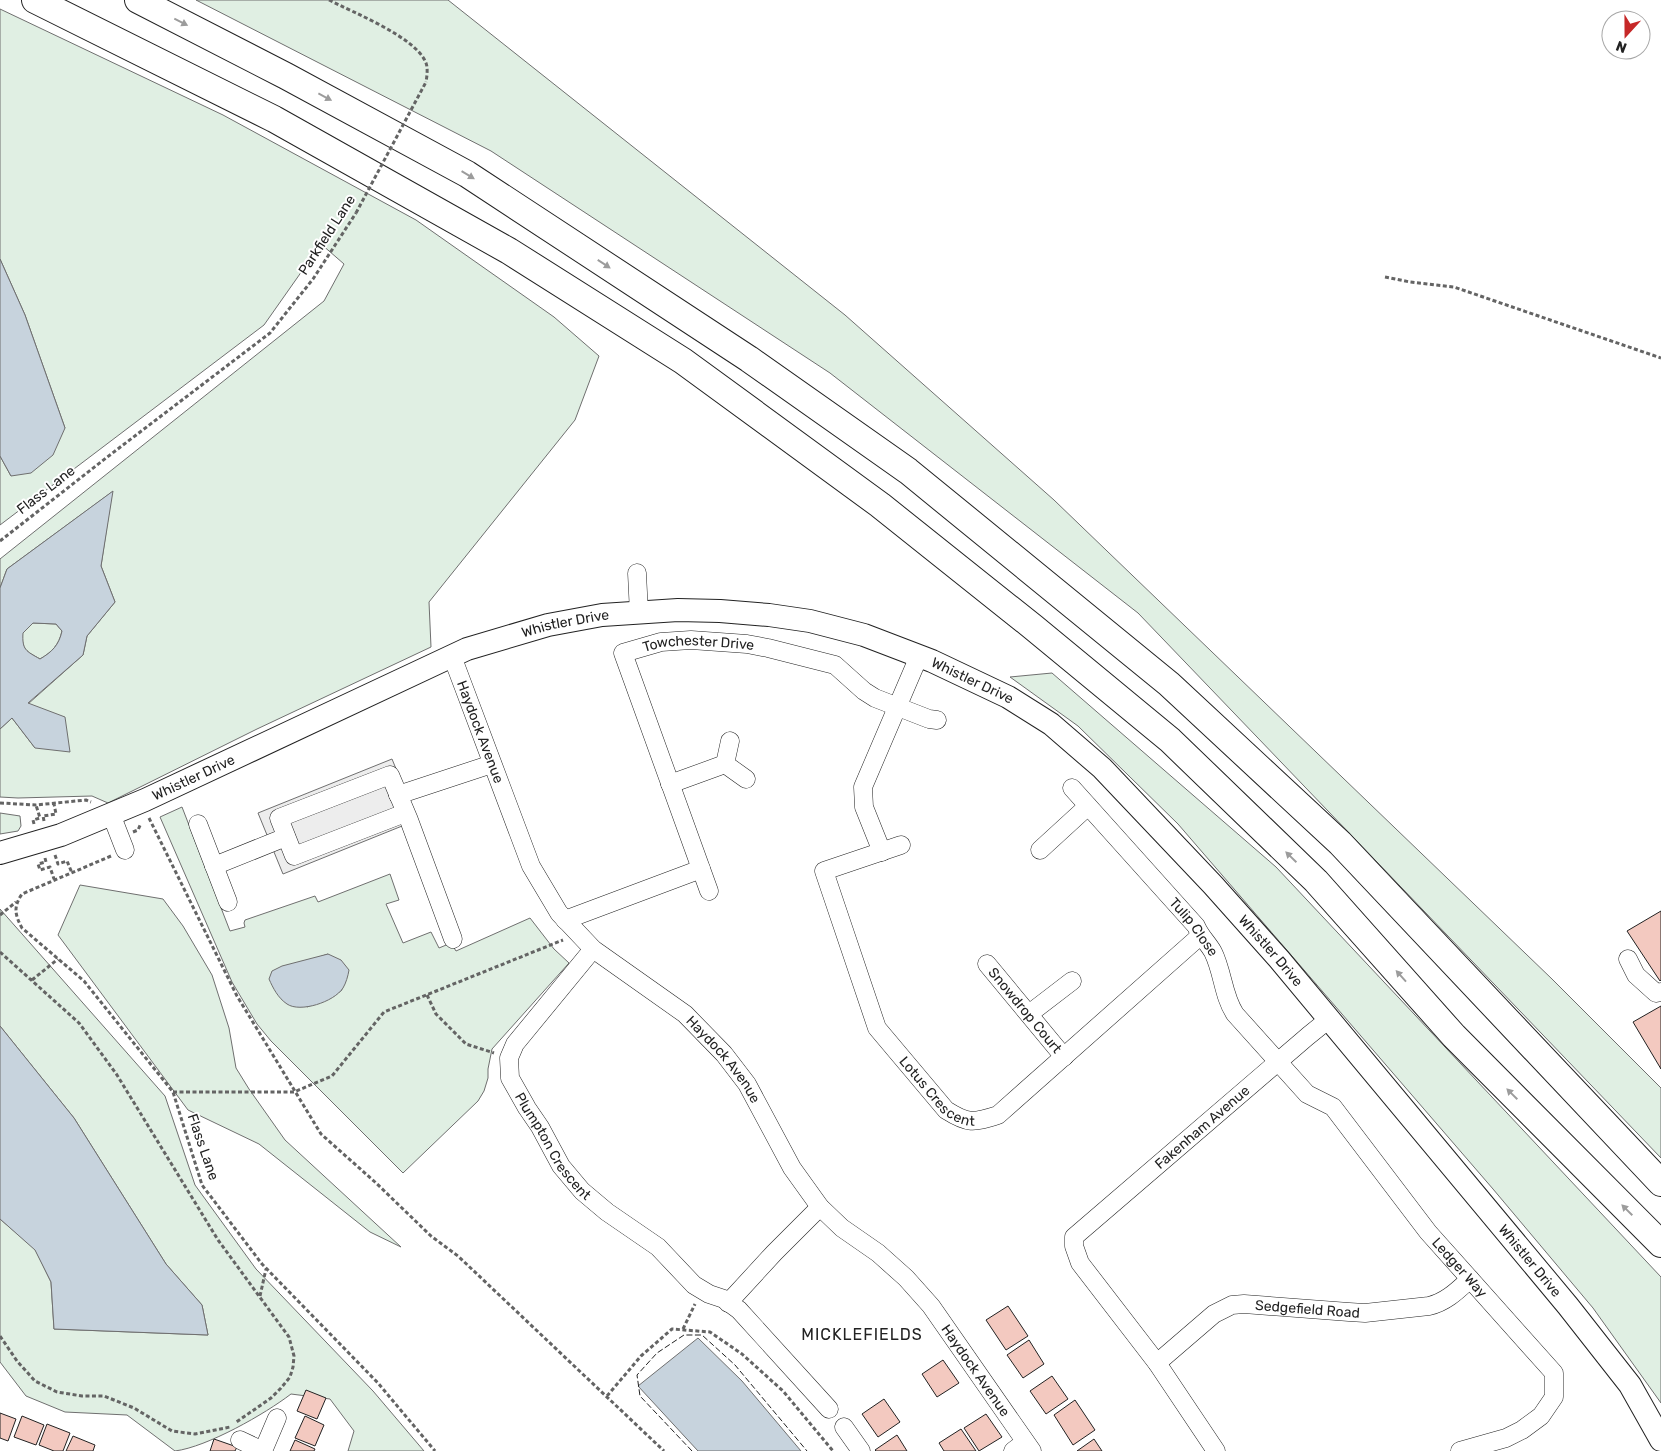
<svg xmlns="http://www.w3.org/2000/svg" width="1661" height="1451" font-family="Rubik,sans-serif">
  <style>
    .green { fill: #e0efe3; stroke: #6f6f6f; fill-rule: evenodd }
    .parking { fill: #ededed; stroke: #6f6f6f }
    .water { fill: #c7d3dd; stroke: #6f6f6f; fill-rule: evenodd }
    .building { fill: #f3c9c0; stroke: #222 }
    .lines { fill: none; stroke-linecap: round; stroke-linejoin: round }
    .minor-casing { stroke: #222; stroke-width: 19 }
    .major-casing { stroke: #222; stroke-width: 24 }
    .highway-casing { stroke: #222; stroke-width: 28 }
    .path { stroke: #646464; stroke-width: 3; stroke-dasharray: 4 2.5; stroke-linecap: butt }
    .minor { stroke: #fff; stroke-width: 18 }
    .major { stroke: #fff; stroke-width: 22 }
    .highway { stroke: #fff; stroke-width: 26 }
    .path-bridge { stroke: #646464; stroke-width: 3; stroke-dasharray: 4 2.5; stroke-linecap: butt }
    .fence { stroke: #222; stroke-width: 1; stroke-dasharray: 6 2.5; stroke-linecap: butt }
    .oneway { fill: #9c9c9c }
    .labels { text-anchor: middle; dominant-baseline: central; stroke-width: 4; stroke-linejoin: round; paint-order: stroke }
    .street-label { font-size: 14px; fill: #222; stroke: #fff }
    .quarter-label { font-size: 16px; letter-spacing: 1px; fill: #222; stroke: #fff }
  </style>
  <rect width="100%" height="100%" fill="#fff"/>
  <!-- green -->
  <path class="green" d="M196,0H448L845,315L1054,500L1552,979L1661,1088V1158L1138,613L830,373L491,151Z
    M0,9L223,115L416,220L554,317L599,356L575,420L429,602L431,647L257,729L108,803L92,796L18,798L0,797V729L12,718L35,748L28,704L83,655L87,636L115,602L101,566L112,492L7,569L0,588V559L324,301L344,264L321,244L264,325L0,525V456L11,476L65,428L25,315L0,259Z
    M33,623L56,624L62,631C59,645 52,652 40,659C26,651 22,650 22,633Z
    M1052,673L1276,867L1661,1277V1403L1593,1308L1493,1189L1178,824L1078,726L1010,677Z
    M182,807L230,931L245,927L244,923L245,920L315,896L318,902L390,874L399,900L386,904L403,943L431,932L439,948L451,943L456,951L530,918L554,949L569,963L492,1049L488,1069V1078L484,1091L478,1101L403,1173L271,1041L257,1024L232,982L160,817ZM328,954L342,990L334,996L307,1007L313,959Z
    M0,813L20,816L21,826L18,831L0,834Z
    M80,885L163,899L183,926L212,975L229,1028L236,1068L249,1089L285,1140L401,1247L370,1232L259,1144L188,1110L58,935Z
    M0,909L165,1096L195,1185L256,1269L373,1391L424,1451H348L354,1431L330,1399L291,1394C265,1414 207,1447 175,1451L127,1415L65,1412L26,1396L0,1362V1219L35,1249L51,1282L54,1329L208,1335L202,1305L166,1264L74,1118L0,1026Z"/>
  <!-- parking -->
  <path class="parking" d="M392,759L417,820L283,874L258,813Z"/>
  <!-- water -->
  <path class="water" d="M0,259L25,315L65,428L53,455L31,473L11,476L0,456Z
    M113,491L101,566L115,602L87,636L83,655L28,703L65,717L70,752L35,748L12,718L0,729V588L7,569ZM33,623L56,624L62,631C59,645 52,652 40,659C26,651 22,650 23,633Z
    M328,954L341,960L349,970C348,976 346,983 343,988C334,1002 300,1013 287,1004C278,998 273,988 269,979L272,971L282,966Z
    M0,1026L74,1118L166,1264L202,1305L208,1335L54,1329L51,1282L35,1250L0,1219Z
    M698,1338L742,1381L801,1451H698L638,1386Z"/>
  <!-- building -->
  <path class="building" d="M1661,911V980L1660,981L1627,931Z
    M1661,1006V1069L1633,1022Z
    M1008,1306L1028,1336L1006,1350L986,1320Z
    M1029,1340L1044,1364L1023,1378L1007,1355Z
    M943,1360L959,1383L937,1397L922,1374Z
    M1052,1376L1068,1399L1046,1414L1030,1391Z
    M306,1390L326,1398L317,1419L297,1411Z
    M884,1399L900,1422L878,1437L862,1414Z
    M1075,1400L1095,1430L1073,1445L1054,1415Z
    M0,1413L16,1419L8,1441L0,1438Z
    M986,1414L1002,1437L979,1451L964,1428Z
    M22,1416L44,1425L36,1445L14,1437Z
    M305,1416L324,1425L315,1446L295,1438Z
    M47,1424L70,1433L63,1451H54L39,1445Z
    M961,1429L976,1451H944L939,1443Z
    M897,1435L907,1451H876L875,1450Z
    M73,1436L95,1445L93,1451H66Z
    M214,1439L237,1447L235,1451H210Z
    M1094,1439L1102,1451H1077Z
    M295,1440L315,1449L314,1451H290Z"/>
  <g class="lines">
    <!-- minor casing -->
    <g class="minor-casing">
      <g id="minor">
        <path d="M637,573L639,613"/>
        <path id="s1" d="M452,656L531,866L559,913L593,949L685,1014L724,1054L747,1084L792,1168L820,1207L842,1228L878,1253L906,1278L931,1306L1032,1451"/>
        <path d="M730,741L725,764L746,779"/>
        <path d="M670,784L725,764"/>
        <path id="s2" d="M1072,788L1196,926C1200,936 1208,943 1213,952C1223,972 1223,996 1235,1014L1307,1094L1333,1107L1428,1232L1554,1373V1397L1541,1416L1522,1430L1506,1438L1460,1451"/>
        <path d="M398,795L492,764"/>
        <path d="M405,813L294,856L279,818L390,775L409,820L453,939"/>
        <path d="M111,814L125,850"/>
        <path d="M198,824L228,902"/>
        <path id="s3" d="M901,845L824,871L877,1028L946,1110C968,1124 973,1123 998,1115L1200,936"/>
        <path d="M1040,850L1088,806"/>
        <path d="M882,852L864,807L863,787L919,656"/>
        <path d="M214,866L286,837"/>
        <path id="s4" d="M709,891L623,653L661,642L691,640L747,644L768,648L835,665L864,691L875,698L929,719L937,720"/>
        <path d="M565,920L701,869"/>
        <path id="s5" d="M593,949L515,1044L509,1058L510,1078L527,1108L540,1127L561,1166L582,1191L607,1212L658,1247L694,1285L709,1294L724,1299L739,1310L829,1409"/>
        <path d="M1628,959L1636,975L1656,993L1661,992"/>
        <path id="s6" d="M987,964L1064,1057"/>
        <path d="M1029,1014L1072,981"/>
        <path d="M728,1303L774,1253L820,1207"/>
        <path id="s7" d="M1157,1363L1214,1314L1232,1305L1244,1304L1349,1312L1365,1313L1429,1306C1446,1302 1457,1291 1470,1279"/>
        <path d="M844,1427L861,1451"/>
        <path d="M240,1440L263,1451"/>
        <path d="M263,1451L277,1418"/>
        <path d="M1013,1451L1025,1442"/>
        <path id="s8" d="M1216,1451L1157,1363L1080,1263L1074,1246V1237L1308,1036L1329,1019"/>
      </g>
    </g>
    <!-- major casing -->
    <g class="major-casing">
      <g id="major">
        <path id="s9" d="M0,853L61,835L145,800L467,649L548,625L602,615L678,610L720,611L769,615L810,621L864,635L932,661L1008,697L1051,724L1102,768L1213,885L1279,959L1568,1306L1630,1385L1661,1440"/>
      </g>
    </g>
    <!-- highway casing -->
    <g class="highway-casing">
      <path id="highway" d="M35,0L274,119L509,251L683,361L880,505L1033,627L1170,740L1316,881L1454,1036L1661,1244
        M138,0L286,76L467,174L749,359L908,471L1169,684L1340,843L1661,1183"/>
    </g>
    <!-- path -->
    <path class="path" d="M329,0C354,13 416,37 426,63C428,68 427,76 426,82
      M1385,277L1410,282L1454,287L1661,358
      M0,541L106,458L270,333L313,279L356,213
      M0,803L36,805L86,800L91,802
      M149,818L237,996L321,1134L375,1182L431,1236L458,1256L664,1451
      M44,821L43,816L56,814L54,804
      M34,824L33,820L40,818L36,805
      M133,832L138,830L141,823
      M55,855L58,864L67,861L72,873
      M111,856L22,894C13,907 15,915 22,928L84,981L173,1092L202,1185L262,1264L378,1383L435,1451
      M45,858L46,862L38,864L40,870L50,867L54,879
      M0,915L16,902
      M0,952L79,1023L117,1075L218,1240L289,1337L294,1356L293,1367L290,1377L281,1388L271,1398L235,1423
      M32,980L58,959
      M427,995L436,1014L466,1044L494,1053
      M173,1092H294L332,1076L384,1012L563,940
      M260,1296L266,1269
      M683,1329L695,1304
      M0,1336L17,1361L35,1381L57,1392L82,1396H104L134,1408L172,1431L195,1434L230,1427
      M607,1396L641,1356L672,1329L710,1332L742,1354L783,1391L833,1451"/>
    <!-- minor -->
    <use href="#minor" class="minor"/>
    <!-- major -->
    <use href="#major" class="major"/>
    <!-- highway -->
    <use href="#highway" class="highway"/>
    <!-- path-bridge -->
    <path class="path-bridge" d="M356,213L426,82"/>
    <!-- fence -->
    <path class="fence" d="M692,1451L640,1396L637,1375L657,1353L684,1335H702L735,1365L807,1451"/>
  </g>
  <!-- one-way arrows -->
  <defs><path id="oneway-solid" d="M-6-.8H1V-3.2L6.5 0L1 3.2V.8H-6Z" transform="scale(1.25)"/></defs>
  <g class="oneway">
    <use href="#oneway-solid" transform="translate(181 22) rotate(27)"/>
    <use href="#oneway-solid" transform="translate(325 97) rotate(28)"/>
    <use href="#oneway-solid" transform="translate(468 175) rotate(31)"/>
    <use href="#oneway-solid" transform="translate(604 264) rotate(33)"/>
    <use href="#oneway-solid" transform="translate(1291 857) rotate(-136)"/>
    <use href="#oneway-solid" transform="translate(1401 976) rotate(-132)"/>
    <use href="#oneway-solid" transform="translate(1512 1094) rotate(-135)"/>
    <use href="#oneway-solid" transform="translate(1627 1210) rotate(-135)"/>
  </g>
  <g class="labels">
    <!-- street labels -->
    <g class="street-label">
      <text transform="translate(327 235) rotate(-57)">Parkfield Lane</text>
      <text transform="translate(46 490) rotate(-38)">Flass Lane</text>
      <text stroke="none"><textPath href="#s9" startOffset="612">Whistler Drive</textPath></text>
      <text stroke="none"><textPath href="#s4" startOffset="330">Towchester Drive</textPath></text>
      <text stroke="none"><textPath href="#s9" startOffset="1032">Whistler Drive</textPath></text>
      <text stroke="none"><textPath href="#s1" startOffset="81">Haydock Avenue</textPath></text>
      <text stroke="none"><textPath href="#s9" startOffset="208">Whistler Drive</textPath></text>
      <text stroke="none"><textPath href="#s2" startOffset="185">Tulip Close</textPath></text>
      <text stroke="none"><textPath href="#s9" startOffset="1438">Whistler Drive</textPath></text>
      <text stroke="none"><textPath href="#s6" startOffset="60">Snowdrop Court</textPath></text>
      <text stroke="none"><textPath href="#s1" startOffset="501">Haydock Avenue</textPath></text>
      <text stroke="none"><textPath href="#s3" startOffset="336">Lotus Crescent</textPath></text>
      <text stroke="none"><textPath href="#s8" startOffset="428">Fakenham Avenue</textPath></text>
      <text stroke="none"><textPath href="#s5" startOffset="239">Plumpton Crescent</textPath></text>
      <text transform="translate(203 1147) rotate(71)">Flass Lane</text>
      <text stroke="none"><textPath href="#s9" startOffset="1842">Whistler Drive</textPath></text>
      <text stroke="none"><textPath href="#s2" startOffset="624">Ledger Way</textPath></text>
      <text stroke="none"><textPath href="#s7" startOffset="171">Sedgefield Road</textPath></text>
      <text stroke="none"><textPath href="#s1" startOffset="906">Haydock Avenue</textPath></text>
    </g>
    <!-- quarter labels -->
    <g class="quarter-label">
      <text x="862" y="1334">MICKLEFIELDS</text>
    </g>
  </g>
  <!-- north arrow -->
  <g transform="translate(1626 35) rotate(201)"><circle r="24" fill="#ffffff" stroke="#a7a7a7"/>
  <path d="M0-4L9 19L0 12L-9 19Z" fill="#c62828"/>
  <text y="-8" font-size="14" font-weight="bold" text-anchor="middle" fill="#222222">N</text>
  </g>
</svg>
